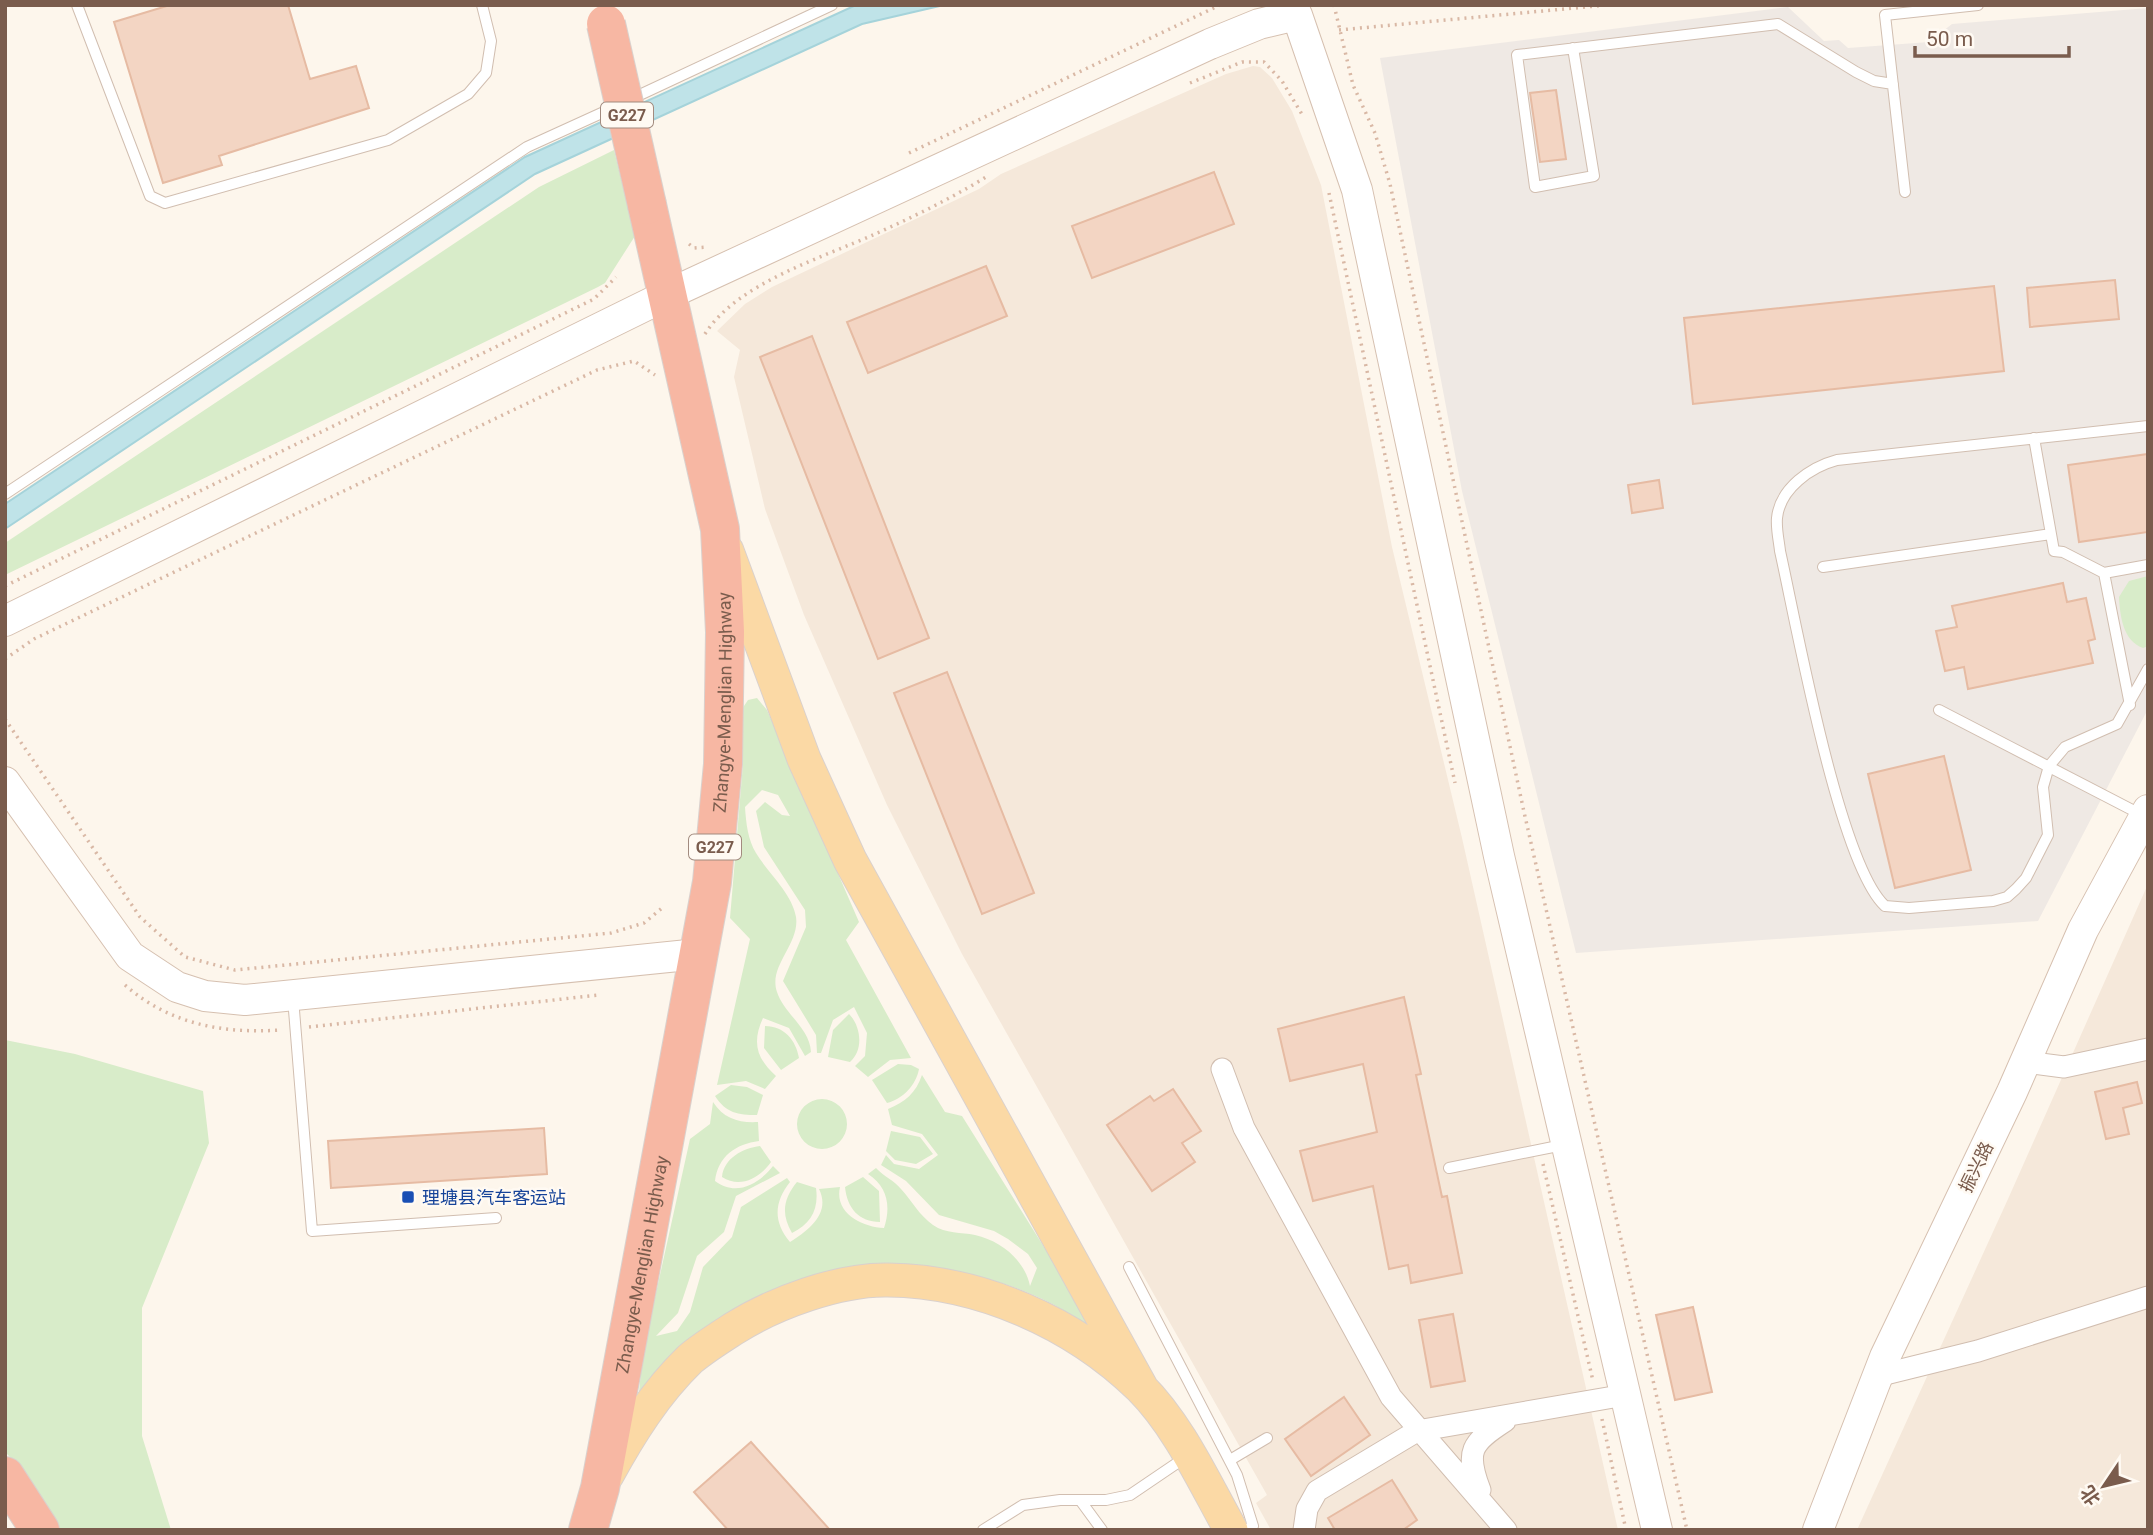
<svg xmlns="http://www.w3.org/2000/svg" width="2153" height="1535" font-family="Roboto,'Noto Sans SC',sans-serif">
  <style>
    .residential { fill: #f5e8da }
    .industrial { fill: #efe9e4 }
    .green { fill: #d8ecc9 }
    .water { fill: #bfe3e8; stroke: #a5d3da; stroke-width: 2 }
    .building { fill: #f3d5c3; stroke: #e6bba3; stroke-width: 2 }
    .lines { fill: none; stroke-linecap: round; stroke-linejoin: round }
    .lane-casing { stroke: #d1beb0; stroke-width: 12 }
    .street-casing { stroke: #d1beb0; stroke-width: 23 }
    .secondary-casing { stroke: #d6c0b0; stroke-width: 32 }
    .primary-casing { stroke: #dad1cd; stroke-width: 35 }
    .highway-casing { stroke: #dad1cd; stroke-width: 40 }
    .path { stroke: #d9b8a5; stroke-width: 3.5; stroke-dasharray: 2 5; stroke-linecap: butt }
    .lane { stroke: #fff; stroke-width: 10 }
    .street { stroke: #fff; stroke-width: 21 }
    .secondary { stroke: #fff; stroke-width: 30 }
    .primary { stroke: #fbd9a5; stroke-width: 33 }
    .highway { stroke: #f7b7a3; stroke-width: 38 }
    .highway-bridge-casing { stroke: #dad1cd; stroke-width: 40; stroke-linecap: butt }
    .highway-bridge { stroke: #f7b7a3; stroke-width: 38 }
    .transit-dot { fill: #1a4fb4; stroke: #fffaf3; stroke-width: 2.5 }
    .labels { text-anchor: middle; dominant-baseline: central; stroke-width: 5; stroke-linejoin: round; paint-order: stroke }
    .shield { fill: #fffaf3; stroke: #a28b7f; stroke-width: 2 }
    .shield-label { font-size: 16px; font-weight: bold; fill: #7a5c4d }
    .street-label { font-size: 18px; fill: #7a5c4d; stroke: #fffaf3 }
    .transit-label { font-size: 18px; fill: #164399; stroke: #fffaf3; text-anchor: start }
  </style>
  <rect width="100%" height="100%" fill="#fdf6ec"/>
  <!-- residential -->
  <path class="residential" d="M1253,66L1260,67L1272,78L1292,111L1321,185L1392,547L1462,838L1618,1530H1271L1256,1503L1267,1495L962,954L887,805L804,615L765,509L734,377L740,350L717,331L745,304L772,287L979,189L1001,174L1226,74Z
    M2148,884V1530H1857L2008,1199Z"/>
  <!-- industrial -->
  <path class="industrial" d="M1788,7L1824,41L1839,40L1848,48L1929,42L1952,24L2148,8V709L2038,921L1576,953L1462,491L1380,58Z"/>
  <!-- green -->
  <path class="green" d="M614,150L635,236L605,283L598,287L5,575V543L539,187Z
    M2148,576V646L2143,648C2123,641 2120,616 2119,597L2129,581Z
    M757,698L767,710L859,922L846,940L911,1058L890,1060L868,1077L855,1066L865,1056L867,1033L854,1007L833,1020L821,1053H817L816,1035L783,981L806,927L805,910L764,847L756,811L765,802L782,815L790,816L778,795L762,790L745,807C746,823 748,840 756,853C768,873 792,893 796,917C800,944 768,966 777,992C784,1014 810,1028 811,1052L805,1056L789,1028L763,1018C752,1042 756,1058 776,1076L765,1089L746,1081L717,1085L750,939L730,918L743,764L742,709L748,700Z
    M849,1014C861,1026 864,1050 850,1062L828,1057L833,1030Z
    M765,1026C784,1026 796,1040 799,1058L781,1070L764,1048Z
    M5,1040L75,1054L203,1091L209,1143L142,1308V1436L171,1530H55L22,1469L5,1452Z
    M898,1064L911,1065L919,1069C916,1085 903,1099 887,1103L872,1080Z
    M922,1075L945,1112L962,1116L1079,1303L1088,1326C1037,1289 973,1270 910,1266L650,1378L639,1392L643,1352L690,1139L710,1124L713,1102C724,1119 739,1123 758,1122L759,1141C736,1144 718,1156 715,1181C736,1197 759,1184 773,1166L780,1173L736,1196L724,1232L697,1256L678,1313L656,1336L677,1331L690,1312L703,1267L732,1237L741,1207L787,1178L790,1182C775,1201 772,1221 790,1242C809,1230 831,1213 819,1189L840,1187C834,1213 862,1227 884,1228C891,1207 888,1187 868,1174L876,1168C884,1177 894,1180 901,1189C912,1201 919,1215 933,1225C946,1234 961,1232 975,1235C1002,1241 1025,1261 1030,1286L1037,1268L1028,1254L1008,1239L994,1231L939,1215L906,1181L881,1165L886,1155L894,1164L919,1169L938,1155L922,1134L892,1125L888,1109C905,1102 916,1093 922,1075Z
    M731,1085L747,1087L763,1095L757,1115C738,1115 726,1113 715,1096Z
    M797 1124a25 25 0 1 1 50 0a25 25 0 1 1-50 0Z
    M891,1131L920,1137L933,1154L916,1164L895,1160L886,1151Z
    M760,1146L771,1162C760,1178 740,1189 722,1177C724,1158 743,1148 760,1146Z
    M863,1177L879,1191L880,1222C859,1222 847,1208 845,1187Z
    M797,1182L816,1188C819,1209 811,1224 792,1233C781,1214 783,1199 797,1182Z"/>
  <!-- water -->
  <path class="water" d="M856,5H944L862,24L535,174L5,529V504L525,157Z"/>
  <!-- building -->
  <path class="building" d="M170,5H288L310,79L356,66L369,108L219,156L222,165L163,183L114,22Z
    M1556,90L1566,159L1540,162L1530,93Z
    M1214,172L1234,224L1092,278L1072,226Z
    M986,266L1007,316L868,373L847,322Z
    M2115,280L2119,319L2030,327L2027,288Z
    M1994,286L2004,371L1693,404L1684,318Z
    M812,336L929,638L878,659L760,357Z
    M2148,454V532L2079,542L2068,465Z
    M1659,480L1663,508L1632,513L1628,485Z
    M2063,583L2067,602L2086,598L2095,639L2088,641L2093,663L1968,689L1964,667L1945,671L1936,631L1957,627L1952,606Z
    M947,672L1034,893L982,914L894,693Z
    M1944,756L1971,870L1895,888L1868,774Z
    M1404,997L1421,1074L1416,1075L1442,1197L1447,1196L1462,1273L1411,1283L1408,1265L1389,1269L1373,1186L1313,1201L1300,1151L1377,1132L1363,1064L1290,1081L1278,1029Z
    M2137,1082L2142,1103L2123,1108L2129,1134L2106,1139L2095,1092Z
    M1173,1089L1201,1131L1182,1143L1195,1162L1152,1191L1107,1125L1150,1096L1154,1101Z
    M544,1128L547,1174L331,1188L328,1141Z
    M1693,1307L1712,1392L1675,1400L1656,1315Z
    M1453,1314L1465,1381L1431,1387L1419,1320Z
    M1344,1397L1370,1435L1311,1476L1285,1439Z
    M751,1442L830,1530H728L694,1492Z
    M1392,1480L1417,1520L1403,1530H1335L1328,1518Z"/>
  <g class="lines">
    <!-- lane casing -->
    <g class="lane-casing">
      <path id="lane" d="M77,5L150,196L165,203L388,140L468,94L486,73L491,41L482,5
        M1573,48L1594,176L1535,187L1517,55L1778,24L1856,72L1874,81L1893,84
        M631,99L832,5
        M1905,192L1885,15L1978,5
        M2148,426L1837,460C1811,467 1780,488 1777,518C1776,529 1779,541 1780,551C1796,622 1839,864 1885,906L1909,908L1993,901L2007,897L2016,889L2026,878L2048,835L2043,787L2049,766L2065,747L2117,724L2148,669
        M2034,438L2054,551L2063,552L2104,573L2148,565
        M5,494L527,147L617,106
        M1823,567L2051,534
        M2104,573L2130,705
        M1939,710L2142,815
        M293,998L312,1231L496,1218
        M1449,1168L1563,1145
        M1129,1267L1237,1475L1253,1526L1246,1530
        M1230,1460L1267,1438
        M1080,1500L1102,1530
        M983,1530L1023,1505L1060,1500H1106L1130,1495L1186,1457"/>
    </g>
    <!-- street casing -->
    <g class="street-casing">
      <path id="street" d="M2026,1062L2064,1067L2148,1049
        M1222,1069L1244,1128L1391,1397L1506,1530
        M1877,1376L1978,1351L2148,1297
        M1480,1490C1465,1451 1471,1443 1505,1421
        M1304,1530L1307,1509L1317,1491L1417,1431L1625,1395"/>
    </g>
    <!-- secondary casing -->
    <g class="secondary-casing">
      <path id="secondary" d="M5,621L669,294L1210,44L1259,24L1297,15L1357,190L1499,856L1657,1530
        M5,782L130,956L177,987L205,996L245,1000L698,954
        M1818,1530L1885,1357L2012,1092L2083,930L2148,810"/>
    </g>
    <!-- primary casing -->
    <g class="primary-casing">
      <path id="primary" d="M727,551L804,759L850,860L1142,1389
        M607,1475C630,1433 655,1393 690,1359C703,1348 719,1338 733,1329C774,1303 839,1279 888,1280C980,1281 1074,1323 1140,1387C1179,1426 1204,1482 1231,1530"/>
    </g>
    <!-- highway casing -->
    <g class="highway-casing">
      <g id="highway">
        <path d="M5,1476L40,1530"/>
        <path id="s1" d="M588,1530L600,1488L712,882L723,764L725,632L720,529L647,205"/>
      </g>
    </g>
    <!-- path -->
    <path class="path" d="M1334,5L1353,85L1375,133L1390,184L1524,812L1687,1530
      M1339,30L1607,5
      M1190,83L1242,62H1264L1282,81L1303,116
      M909,153L1220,5
      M1329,193L1455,783
      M689,244L694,248L708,247
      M705,334C737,283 822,258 875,234C913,217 950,199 986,177
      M5,586L594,299L616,277
      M5,659L34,639L597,370L634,361L655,375
      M5,719L140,917L185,957L235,970L611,933L644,923L662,908
      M125,985C169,1024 223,1034 281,1030
      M309,1027L599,995
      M1543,1164L1593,1381
      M1602,1419L1626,1530"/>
    <!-- lane -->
    <use href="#lane" class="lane"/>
    <!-- street -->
    <use href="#street" class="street"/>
    <!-- secondary -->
    <use href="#secondary" class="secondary"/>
    <!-- primary -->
    <use href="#primary" class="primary"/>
    <!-- highway -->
    <use href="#highway" class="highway"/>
    <!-- highway-bridge casing -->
    <g class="highway-bridge-casing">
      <path id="highway-bridge" d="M606,24L647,205"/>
    </g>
    <!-- highway-bridge -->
    <use href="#highway-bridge" class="highway-bridge"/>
  </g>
  <!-- markers -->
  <rect class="transit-dot" x="401" y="1190" width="14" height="14" rx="3.5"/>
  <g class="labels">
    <!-- shield labels -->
    <g class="shield">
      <rect x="601" y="102.5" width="52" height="25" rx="5"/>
      <rect x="689" y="834.5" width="52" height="25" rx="5"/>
    </g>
    <g class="shield-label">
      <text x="627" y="115">G227</text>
      <text x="715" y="847">G227</text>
    </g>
    <!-- street labels -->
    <g class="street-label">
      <text stroke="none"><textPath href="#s1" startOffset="840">Zhangye-Menglian Highway</textPath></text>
      <text transform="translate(1976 1167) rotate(-64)">振兴路</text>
      <text stroke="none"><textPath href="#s1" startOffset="271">Zhangye-Menglian Highway</textPath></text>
    </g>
    <!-- transit labels -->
    <g class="transit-label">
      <text x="422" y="1197">理塘县汽车客运站</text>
    </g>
  </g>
  <!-- border -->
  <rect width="2153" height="1535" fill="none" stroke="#7a5c4d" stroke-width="14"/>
  <!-- north arrow -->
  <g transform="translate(2104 1486) rotate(235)" stroke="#fffaf3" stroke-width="5" paint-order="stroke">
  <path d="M0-5L12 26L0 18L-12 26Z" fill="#7a5c4d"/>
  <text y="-10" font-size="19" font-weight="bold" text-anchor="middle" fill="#7a5c4d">北</text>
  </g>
  <!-- scale -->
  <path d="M1915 46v10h154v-10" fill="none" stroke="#7a5c4d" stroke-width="3.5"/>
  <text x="1926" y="46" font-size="21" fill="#7a5c4d" stroke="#fffaf3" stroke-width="5" paint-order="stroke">50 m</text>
</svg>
